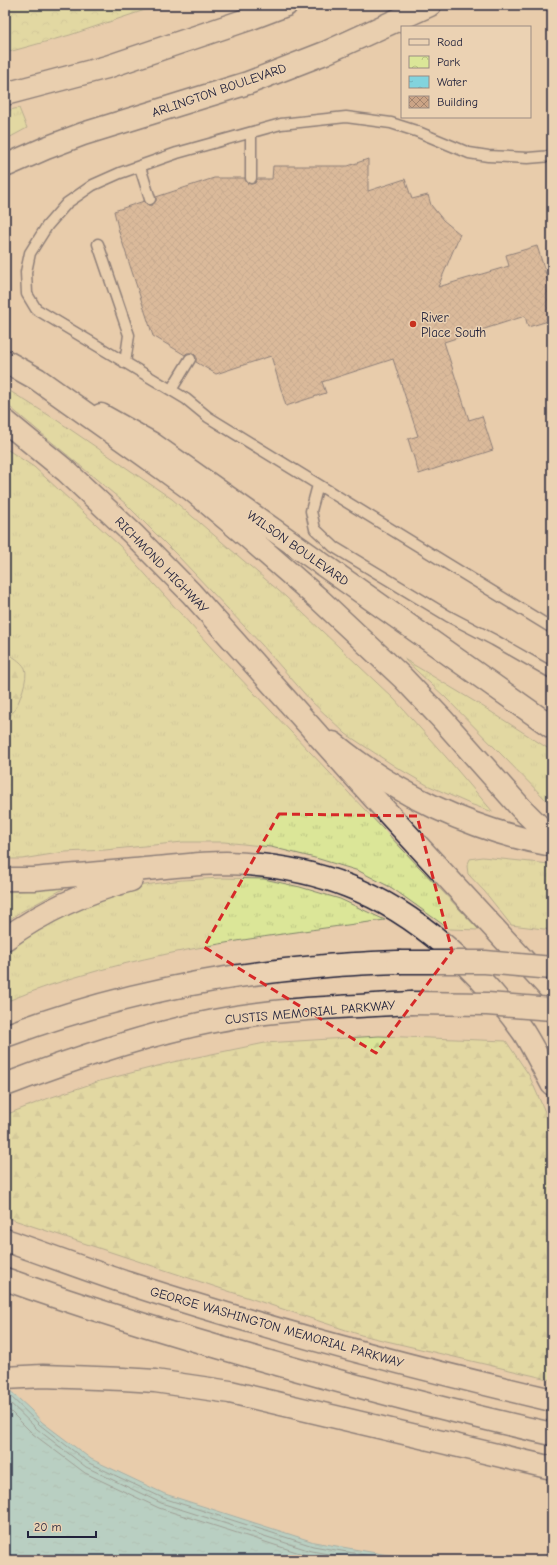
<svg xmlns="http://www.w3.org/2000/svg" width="557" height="1565" font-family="'Comic Neue',sans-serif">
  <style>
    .grass { fill: url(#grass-tufts); stroke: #7e846a }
    .forest { fill: url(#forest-firs); stroke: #7e846a }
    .park { fill: url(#park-crowns); stroke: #7e846a }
    .water { fill: url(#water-ripples); stroke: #5c8c9c }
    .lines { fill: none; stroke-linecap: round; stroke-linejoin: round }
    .shore { stroke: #48697c; stroke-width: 1 }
    .building { fill: url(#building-cross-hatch); stroke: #22223b }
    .lane-casing { stroke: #22223b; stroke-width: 13 }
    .primary-casing { stroke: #22223b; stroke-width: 25 }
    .highway-casing { stroke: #22223b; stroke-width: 25 }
    .lane { stroke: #ebd2b3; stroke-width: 10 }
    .primary { stroke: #ebd2b3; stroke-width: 22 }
    .highway { stroke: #ebd2b3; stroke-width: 22 }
    .highway-bridge-casing { stroke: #22223b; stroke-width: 25; stroke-linecap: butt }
    .highway-bridge { stroke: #ebd2b3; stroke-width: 22 }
    .marked { fill: none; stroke: #d62828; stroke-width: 3; stroke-dasharray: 8 5; stroke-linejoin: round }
    .poi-dot { fill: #c8321e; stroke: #ebd2b3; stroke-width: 1.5 }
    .labels { text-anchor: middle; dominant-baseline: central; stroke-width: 3; stroke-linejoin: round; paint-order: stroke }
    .street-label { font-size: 13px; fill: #22223b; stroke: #ebd2b3 }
    .poi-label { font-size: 13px; fill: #22223b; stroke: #ebd2b3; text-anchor: start }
  </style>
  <defs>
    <pattern id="grass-tufts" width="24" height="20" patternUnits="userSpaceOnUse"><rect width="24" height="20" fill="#dbe698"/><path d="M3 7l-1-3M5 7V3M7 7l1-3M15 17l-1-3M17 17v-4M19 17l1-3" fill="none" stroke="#bcc584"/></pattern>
    <pattern id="forest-firs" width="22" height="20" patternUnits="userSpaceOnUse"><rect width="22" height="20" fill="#dbe698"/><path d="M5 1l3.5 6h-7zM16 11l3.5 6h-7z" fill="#bcc584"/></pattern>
    <pattern id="park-crowns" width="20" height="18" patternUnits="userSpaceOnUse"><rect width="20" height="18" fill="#dbe698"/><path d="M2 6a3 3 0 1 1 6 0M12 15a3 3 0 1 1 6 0" fill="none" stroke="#bcc584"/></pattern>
    <pattern id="water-ripples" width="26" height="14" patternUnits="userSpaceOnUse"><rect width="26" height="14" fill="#82d3dd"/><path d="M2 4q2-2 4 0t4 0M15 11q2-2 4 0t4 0" fill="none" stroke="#70b5bf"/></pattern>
    <pattern id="building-cross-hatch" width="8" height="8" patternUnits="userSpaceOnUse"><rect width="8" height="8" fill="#cba486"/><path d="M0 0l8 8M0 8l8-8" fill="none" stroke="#a4856f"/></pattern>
  </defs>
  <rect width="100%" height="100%" fill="#e8ccac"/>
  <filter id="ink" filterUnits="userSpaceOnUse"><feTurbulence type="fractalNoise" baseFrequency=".025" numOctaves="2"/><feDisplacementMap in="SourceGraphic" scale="8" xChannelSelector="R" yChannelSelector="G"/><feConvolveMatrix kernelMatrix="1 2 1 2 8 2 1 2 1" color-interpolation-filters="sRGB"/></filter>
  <g filter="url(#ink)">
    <!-- grass -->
    <path class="grass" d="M19,108L27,128L5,140V111Z
      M5,388L58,421L172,499L286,597L394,699L446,757L493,812L470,804L427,785L396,767L346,734L310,700L262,645L177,555L126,504L5,403Z
      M5,448L34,467L120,546L216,653L479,930L449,929L392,888L359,871L319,859L271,847L224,842H183L105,850L65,852L22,859H5Z
      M404,659L482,706L552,751V806L445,697Z
      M482,857L550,864L552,866V930L511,925L485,892L468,874L467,866L470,859Z
      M223,878L264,879L300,887L340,899L385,920C257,937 125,953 5,1002V948L34,928L130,887L182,880Z
      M65,888L17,914L5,923V892Z"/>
    <!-- forest -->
    <path class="forest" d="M5,652C12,656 21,661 25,668C29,677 19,703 14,711C12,714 8,717 5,720Z
      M379,1036L506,1041L529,1075L552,1128V1380L361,1335L5,1217V1115L49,1098L100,1081L173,1062L265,1043Z"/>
    <!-- park -->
    <path class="park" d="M5,5H160L70,35L5,53Z"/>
    <!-- water -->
    <path class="water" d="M5,1386L31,1410L42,1422L91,1459L165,1494L314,1542L416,1560H5Z"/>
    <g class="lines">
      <!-- shore -->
      <path class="shore" d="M5,1391L40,1425L89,1463L163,1498L313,1546L393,1560
        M5,1398L37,1429L86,1467L161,1503L311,1551L364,1560
        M5,1406L33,1434L85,1473L159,1508L309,1556L329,1560"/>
    </g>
    <!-- building -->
    <path class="building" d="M368,159V191L405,179L412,199L428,195L431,205L443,220L460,234L438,287L509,266L506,255L537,246L552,293V320L528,327L525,316L444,342L469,420L482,416L493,450L419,474L408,439L418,436L393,359L322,382L326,393L286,406L271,356L216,374L196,362V356L193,353H187L185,355L153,336L119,232L114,211L144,201L148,205H152L156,201V197L214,178H245L247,183L251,184L255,183L257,179H272L273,166H348Z"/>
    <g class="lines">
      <!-- lane casing -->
      <g class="lane-casing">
        <path id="lane" d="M251,133V178
          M552,156L528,158L488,156L469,153L416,131L391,123L346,117L281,124L177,153L120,173L93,185L67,203L47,226L30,253L26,272L27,294L36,309L186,399L208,417L552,628
          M140,167L150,199
          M98,244L129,335L125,363
          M171,390L190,359
          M318,485L311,511L315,529L334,547L448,616L494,640L552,673"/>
      </g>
      <!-- primary casing -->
      <g class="primary-casing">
        <path id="primary" d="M101,415L151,443L552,727
          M333,743C395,794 473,831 552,845"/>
      </g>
      <!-- highway casing -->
      <g class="highway-casing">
        <path id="highway" d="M5,94L107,67L249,19L286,5
          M5,166L46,148L83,134L248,83L325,53L430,5
          M5,361L37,379L144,455L192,490L248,537L320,600L403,678L442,719L521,808L552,839
          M5,421L66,471L133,534L191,593L374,798L552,991
          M5,879H34C74,875 115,872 156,868C179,866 202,863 226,863C267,864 310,871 348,886C417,912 482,973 524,1033C534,1049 543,1067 552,1084
          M5,939C44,911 85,892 131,880
          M5,1036C104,999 210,976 316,967C343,964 370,963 398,962
          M5,1085C73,1059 143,1035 214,1021C279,1008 346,1007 411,1003
          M5,1240C48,1255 90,1271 133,1285C271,1330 411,1367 552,1400
          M5,1279C88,1309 172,1334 256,1358C354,1386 453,1412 552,1434
          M5,1378L43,1376L123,1379L155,1381L230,1392L552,1468"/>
      </g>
      <!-- lane -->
      <use href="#lane" class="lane"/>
      <!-- primary -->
      <use href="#primary" class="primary"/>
      <!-- highway -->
      <use href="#highway" class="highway"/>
      <!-- highway-bridge casing -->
      <g class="highway-bridge-casing">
        <path id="highway-bridge" d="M398,962H485L552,968
          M411,1003L487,1004L552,1009"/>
      </g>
      <!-- highway-bridge -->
      <use href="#highway-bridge" class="highway-bridge"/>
    </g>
  </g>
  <!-- marked area -->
  <path d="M0 0H557V1565H0ZM279,814L417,816L452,951L376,1053L204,947Z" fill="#e8ccac" fill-opacity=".55" fill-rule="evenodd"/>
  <path class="marked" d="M279,814L417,816L452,951L376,1053L204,947Z"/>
  <!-- markers -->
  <circle class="poi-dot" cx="413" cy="324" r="4"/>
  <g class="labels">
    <!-- street labels -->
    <g class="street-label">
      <text transform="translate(219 90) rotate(-19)">ARLINGTON BOULEVARD</text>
      <text transform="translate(298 548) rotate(35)">WILSON BOULEVARD</text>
      <text transform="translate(162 565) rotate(46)">RICHMOND HIGHWAY</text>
      <text transform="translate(310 1012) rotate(-5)">CUSTIS MEMORIAL PARKWAY</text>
      <text transform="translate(277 1327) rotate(16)">GEORGE WASHINGTON MEMORIAL PARKWAY</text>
    </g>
    <!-- poi labels -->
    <g class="poi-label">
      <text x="421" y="317">River<tspan x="421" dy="15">Place South</tspan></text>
    </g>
  </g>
  <!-- margin -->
  <rect width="557" height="1565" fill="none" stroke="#ebd2b3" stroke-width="20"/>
  <rect x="10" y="10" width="537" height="1545" fill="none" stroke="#22223b" stroke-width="1.5" filter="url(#ink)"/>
  <!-- legend -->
  <rect x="401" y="26" width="130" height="92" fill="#ebd2b3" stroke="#9b8c83"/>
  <rect x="409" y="39" width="20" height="6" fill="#ebd2b3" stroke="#9b8c83"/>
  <text x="437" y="46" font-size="12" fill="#22223b">Road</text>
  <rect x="409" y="56" width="20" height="12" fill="url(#park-crowns)" stroke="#9b8c83"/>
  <text x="437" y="66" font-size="12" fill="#22223b">Park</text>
  <rect x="409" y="76" width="20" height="12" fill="url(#water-ripples)" stroke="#9b8c83"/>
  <text x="437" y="86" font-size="12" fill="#22223b">Water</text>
  <rect x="409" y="96" width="20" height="12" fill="url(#building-cross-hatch)" stroke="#9b8c83"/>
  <text x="437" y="106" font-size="12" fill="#22223b">Building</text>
  <!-- scale -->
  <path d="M28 1531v6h68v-6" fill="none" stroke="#22223b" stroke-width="2"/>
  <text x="34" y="1531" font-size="12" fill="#22223b" stroke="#ebd2b3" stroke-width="3" paint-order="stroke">20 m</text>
</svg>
